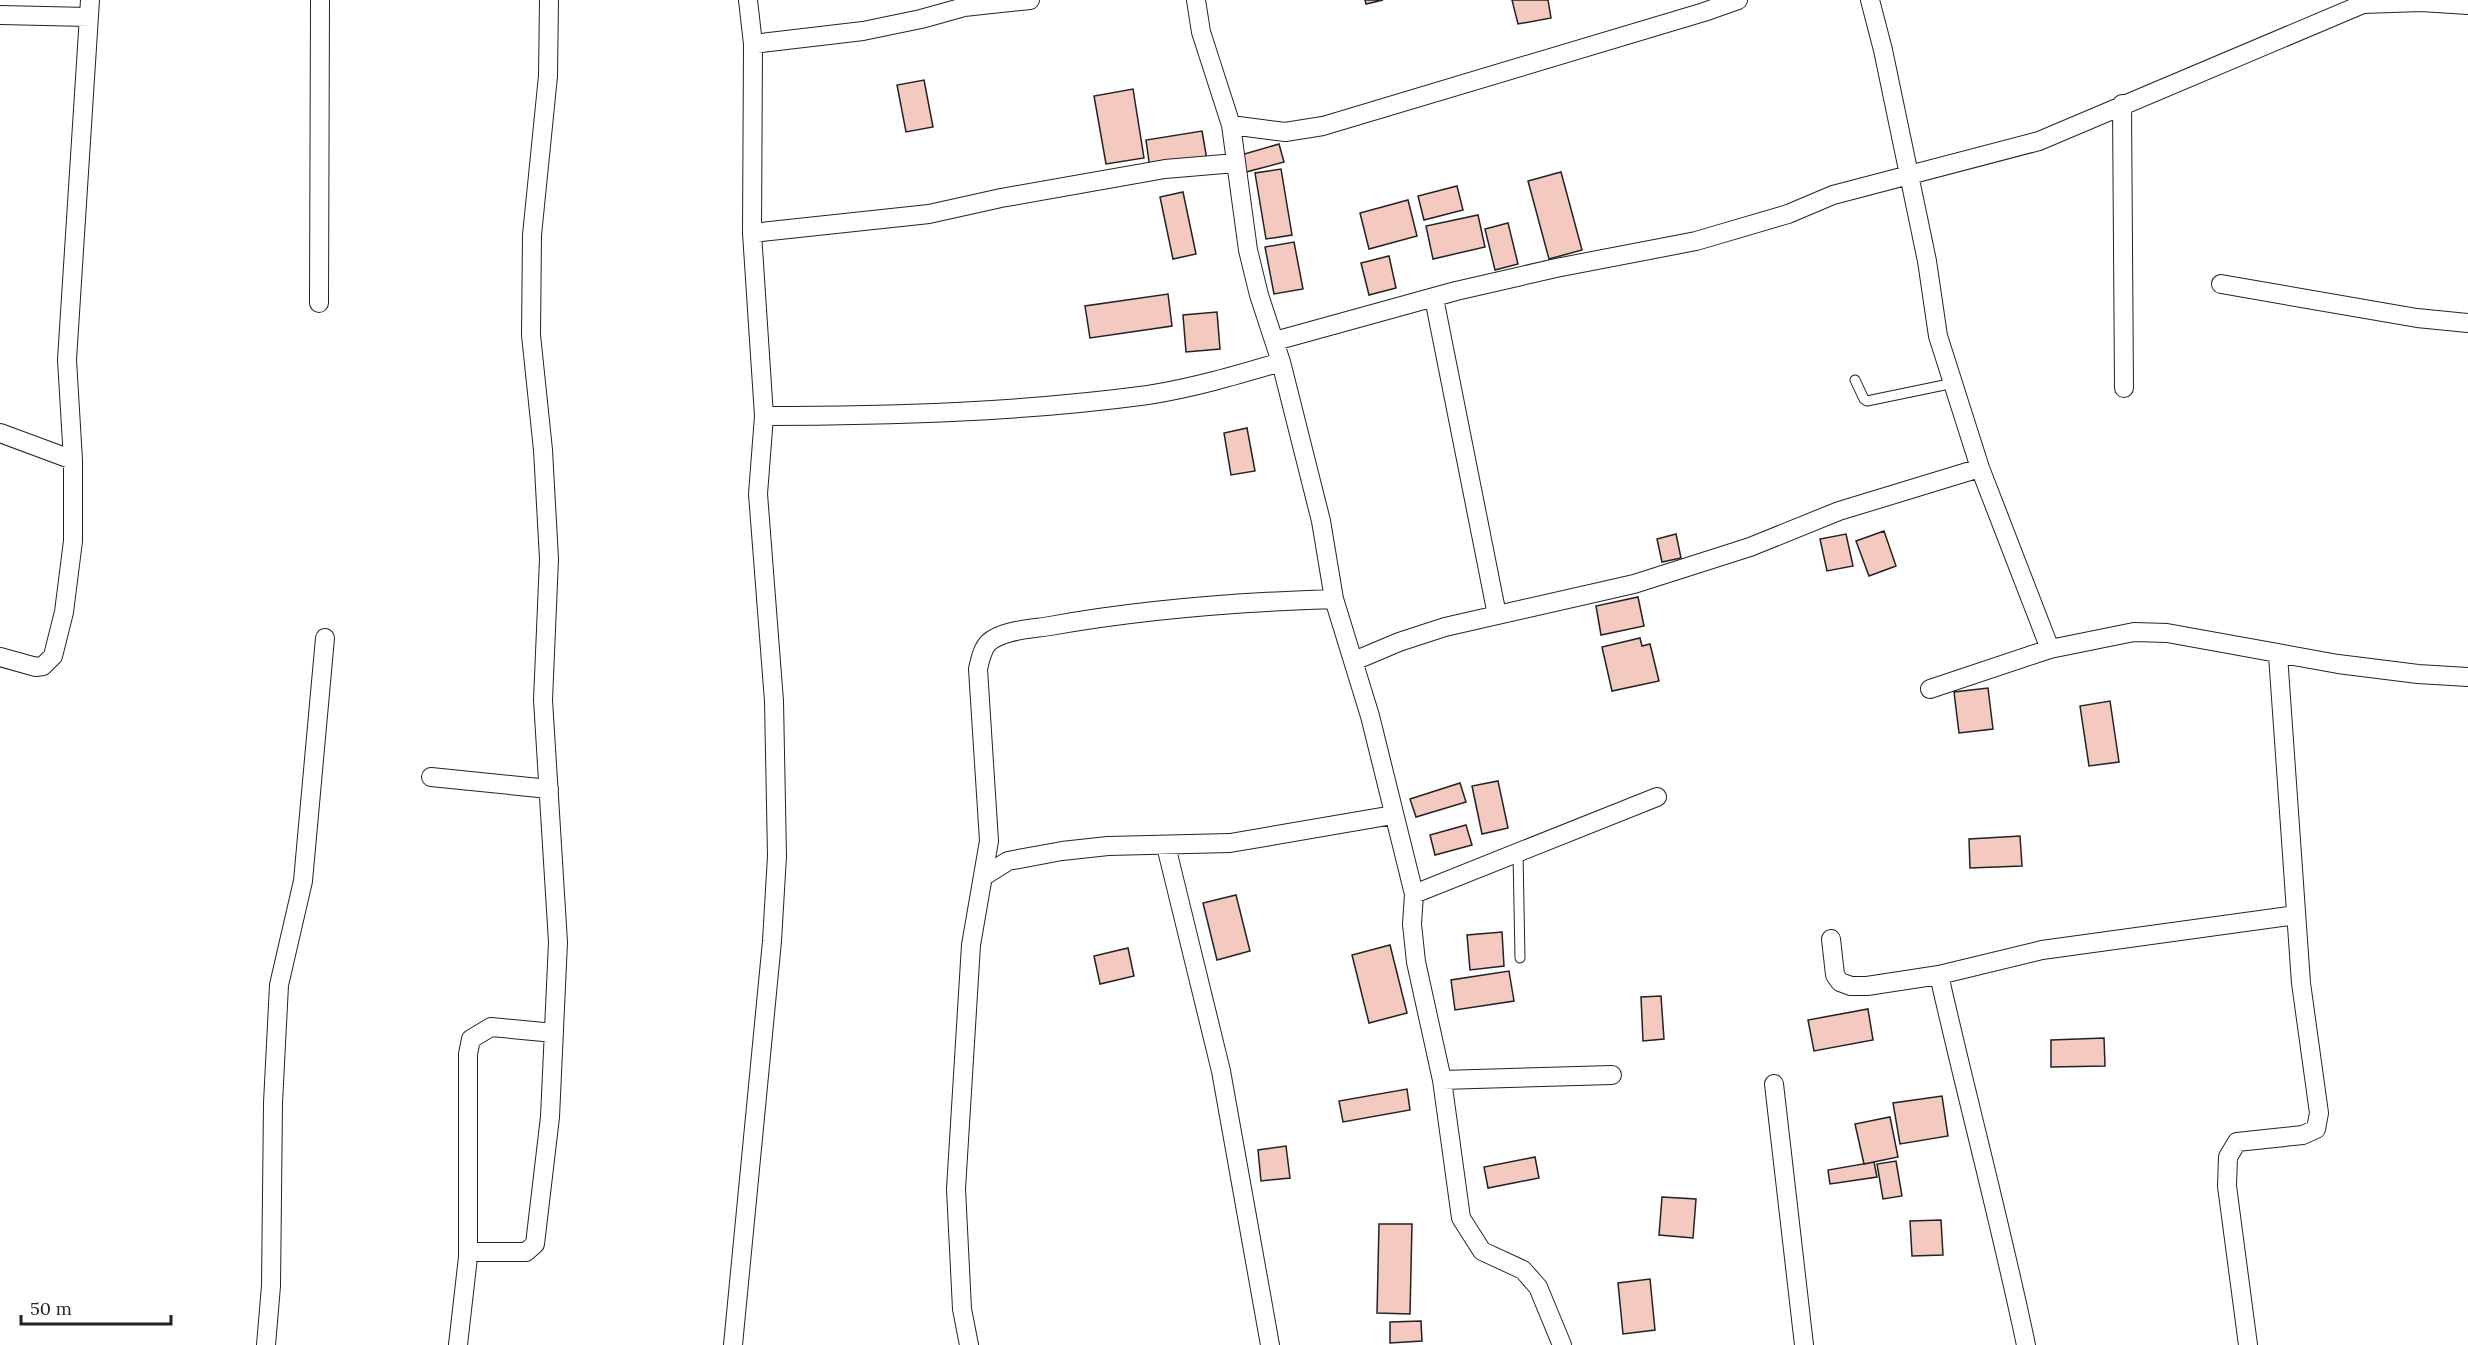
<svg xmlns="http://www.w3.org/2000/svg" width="2468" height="1345" font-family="Lora,serif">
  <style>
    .building { fill: #f3c9c0; stroke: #222; stroke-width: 1.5 }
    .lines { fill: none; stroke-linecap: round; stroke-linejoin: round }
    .lane-casing { stroke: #222; stroke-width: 11 }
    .street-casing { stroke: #222; stroke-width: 20 }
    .lane { stroke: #fff; stroke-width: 9 }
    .street { stroke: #fff; stroke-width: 18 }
  </style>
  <rect width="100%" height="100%" fill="#fff"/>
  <!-- building -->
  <path class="building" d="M1365,0H1383L1366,4Z
    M1512,0H1548L1551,18L1518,24Z
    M924,80L933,127L906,132L897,85Z
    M1133,89L1144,158L1106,164L1094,96Z
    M1202,131L1207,160L1150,169L1146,140Z
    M1279,144L1284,162L1246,172L1241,155Z
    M1281,169L1292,235L1266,239L1255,173Z
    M1561,172L1582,250L1549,259L1528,181Z
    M1457,186L1463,210L1424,220L1418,196Z
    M1183,192L1196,254L1173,259L1160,197Z
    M1408,200L1417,236L1369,249L1360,213Z
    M1478,215L1485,247L1433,259L1426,226Z
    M1508,223L1518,264L1495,270L1485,229Z
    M1294,242L1303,289L1274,294L1265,247Z
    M1389,256L1396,288L1369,295L1361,263Z
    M1168,294L1172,326L1090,338L1085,306Z
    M1217,312L1220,349L1186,352L1183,315Z
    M1247,428L1255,471L1231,475L1224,433Z
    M1884,531L1896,566L1869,576L1856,541Z
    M1676,534L1681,558L1662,562L1657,539Z
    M1846,534L1853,566L1827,571L1820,539Z
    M1638,597L1644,626L1601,635L1596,606Z
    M1640,638L1642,646L1650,644L1659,681L1612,691L1602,647Z
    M1988,688L1993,729L1959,733L1954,692Z
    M2110,701L2119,762L2089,766L2080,706Z
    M1498,781L1508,828L1482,834L1472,786Z
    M1460,783L1466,802L1416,817L1410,799Z
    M1466,825L1472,845L1435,855L1430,835Z
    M2020,836L2022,866L1970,868L1969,839Z
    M1236,895L1250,951L1217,960L1203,903Z
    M1502,932L1504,966L1470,970L1467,935Z
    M1390,945L1407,1013L1369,1023L1352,955Z
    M1128,948L1134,976L1100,984L1094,956Z
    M1509,971L1514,1001L1455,1010L1451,980Z
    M1661,996L1664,1039L1643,1041L1641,997Z
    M1868,1009L1873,1040L1814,1051L1808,1020Z
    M2104,1038L2105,1066L2051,1067V1040Z
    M1407,1089L1410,1110L1343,1122L1339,1101Z
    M1942,1096L1948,1136L1900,1144L1893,1103Z
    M1890,1117L1898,1157L1864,1164L1855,1124Z
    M1286,1146L1290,1178L1261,1181L1258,1150Z
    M1535,1157L1539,1178L1488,1188L1484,1167Z
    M1896,1161L1902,1196L1883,1199L1877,1164Z
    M1874,1162L1877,1177L1830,1184L1828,1170Z
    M1662,1197L1696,1199L1693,1238L1659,1235Z
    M1941,1220L1943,1255L1912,1256L1910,1221Z
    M1379,1224H1412L1410,1314L1377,1313Z
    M1650,1279L1655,1330L1623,1334L1618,1283Z
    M1421,1321L1422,1341L1390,1343V1322Z"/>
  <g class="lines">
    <!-- lane casing -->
    <g class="lane-casing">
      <path id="lane" d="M1855,380L1864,399L1867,401L1954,383
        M1518,853L1520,958"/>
    </g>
    <!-- street casing -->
    <g class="street-casing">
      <path id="street" d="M1196,0L1201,32L1231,125L1248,250L1259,295L1281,362L1321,521L1334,599L1370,716L1414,894L1412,924L1416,962L1442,1080L1461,1218L1482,1251L1523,1270L1538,1287L1562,1345
        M1870,0L1883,50L1927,261L1938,336L1980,468L2050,649
        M0,15L89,17
        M753,44L863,31L921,19L964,7L1030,0
        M2122,104L2124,388
        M1231,125L1285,132L1323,126L1704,12L1738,0
        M752,233L929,214L1001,198L1165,169L1236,163
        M2221,284L2417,318L2468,323
        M1434,298L1497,615
        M319,303L320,0
        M1275,341L1456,291L1556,268L1696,241L1788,214L1833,195L2039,141L2363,4L2421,2L2468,5
        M764,416C892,416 1021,412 1148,395C1193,388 1237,375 1281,362
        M0,433L73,460
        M0,657L36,667L43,666L53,656L64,612L73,541V460L67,360L90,0
        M1354,661L1399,642L1445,627L1634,584L1750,547L1839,511L1980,468
        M1930,689L2050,649L2134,632L2167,633L2338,664L2418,674L2468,677
        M431,777L549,789
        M1166,846L1221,1071L1270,1345
        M984,876L1008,861L1062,851L1108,846L1230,843L1393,815
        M1414,894L1657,797
        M1831,939L1835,975L1840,982L1851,986H1867L1939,975L2042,950L2296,915
        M1939,975C1967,1099 2000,1221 2026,1345
        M1442,1080L1612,1075
        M1774,1084L1804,1345
        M468,1257V1054L471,1039L491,1027L554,1033
        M266,1345L271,1286L273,1103L279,985L303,881L325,638
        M458,1345L468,1257L473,1252H526L535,1244L550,1117L558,942L543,700L549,559L543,450L531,335L532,235L548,76L549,0
        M733,1345L772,941L777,856L774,701L758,494L764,416L752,233L753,44L748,0
        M969,1345L962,1309L956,1189L971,945L989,841L978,669C980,660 982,650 988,643C1002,630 1032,629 1050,626C1144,609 1238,602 1334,599
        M2248,1345L2227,1186L2228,1157L2237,1142L2303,1135L2316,1129L2319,1113L2301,983L2278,655"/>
    </g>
    <!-- lane -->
    <use href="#lane" class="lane"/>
    <!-- street -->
    <use href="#street" class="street"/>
  </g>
  <!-- scale -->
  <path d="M21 1315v9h150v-9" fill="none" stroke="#222222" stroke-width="3"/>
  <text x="30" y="1315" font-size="18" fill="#222222" stroke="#ffffff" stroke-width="4.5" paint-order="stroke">50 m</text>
</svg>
